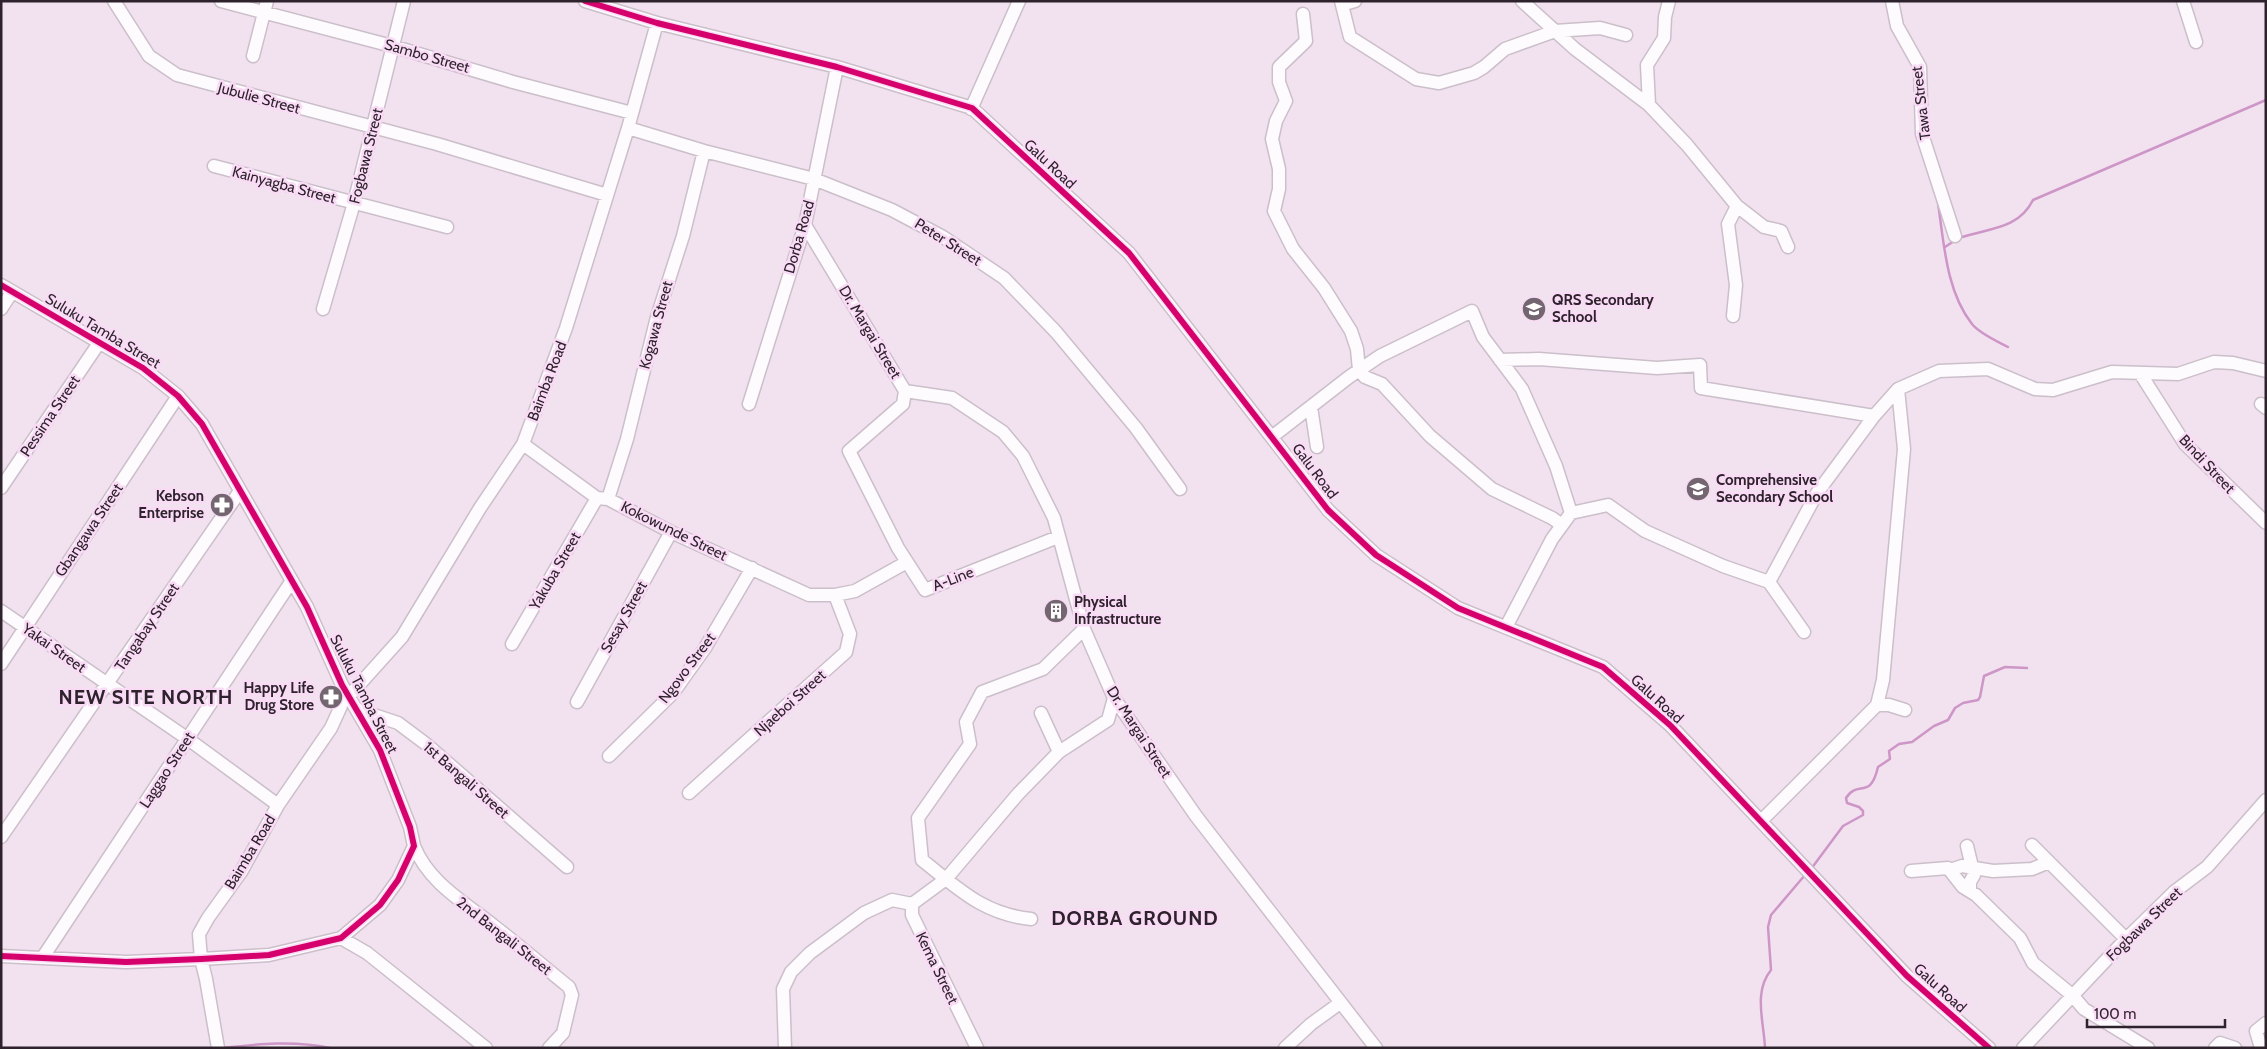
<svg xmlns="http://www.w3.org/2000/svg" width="2267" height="1049" font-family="Cabin,sans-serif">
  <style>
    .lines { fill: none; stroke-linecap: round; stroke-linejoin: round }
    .stream { stroke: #cd96c7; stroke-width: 2.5 }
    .minor-casing { stroke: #cbbfca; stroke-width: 15 }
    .minor { stroke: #fdfbfd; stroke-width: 12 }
    .cycleway-casing { stroke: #f9dbf5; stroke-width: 9 }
    .cycleway { stroke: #d6006c; stroke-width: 6 }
    .labels { text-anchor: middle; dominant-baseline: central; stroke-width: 5; stroke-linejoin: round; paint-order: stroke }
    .street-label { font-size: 15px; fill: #2e232d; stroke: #f9dbf5 }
    .poi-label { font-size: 15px; font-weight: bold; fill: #2e232d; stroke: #f9dbf5; text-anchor: start }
    .district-label { font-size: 20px; font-weight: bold; letter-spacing: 1px; fill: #2e232d; stroke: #f9dbf5 }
  </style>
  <rect width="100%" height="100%" fill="#f2e2f0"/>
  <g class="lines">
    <!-- stream -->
    <path class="stream" d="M1938,203C1944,243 1946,291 1972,324C1980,334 1997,341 2008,347
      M1959,238C1988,228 2018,230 2033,200L2266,100
      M1945,247L1954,241
      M1811,869L1843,826L1863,815V811L1859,807L1847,803L1846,798C1858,779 1870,801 1878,767L1890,759L1889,751L1899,744L1912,742L1934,726L1948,720L1955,708L1963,703L1978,700L1980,697L1984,676L2005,667L2027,668
      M1,1048H21
      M222,1048C258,1044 294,1040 330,1048
      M1765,1048C1764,1022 1753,992 1771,970L1768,927L1771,915L1805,875"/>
    <!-- minor casing -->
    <g class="minor-casing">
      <path id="minor" d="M114,1L149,56L177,75L437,144L607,195
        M221,1L392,46L513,82L632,113
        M585,1L657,23L837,67L972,108L1129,253L1328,510L1376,555L1458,608L1603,667L1670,725L1907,976L1989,1048
        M1341,1L1350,37L1416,79L1439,83L1474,73L1484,67L1505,49L1555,31L1600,28L1626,35
        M1341,1L1348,3L1355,1
        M1522,1L1575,49L1649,105L1687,145L1737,206L1728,224L1736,285L1733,316
        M1892,1L1897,26L1920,67L1922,134L1955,236
        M2183,1L2196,42
        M1303,14L1306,41L1279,67V82L1286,101L1276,121L1272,139L1279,169V189L1274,211L1293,249L1324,288L1351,331L1357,349L1359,370L1365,377L1382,384L1430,436L1492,489L1552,518L1562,525
        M253,56L267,1
        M1649,105L1647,65L1664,38L1665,17L1669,1
        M971,109L1019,1
        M628,128L704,151L814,179L892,210L943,237L1004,278L1056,332L1136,428L1180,489
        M214,166L447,227
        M1737,206L1764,227L1781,231L1788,247
        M805,225L905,391L952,398L1003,432L1023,456L1054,518L1084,629L1114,698L1196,816L1376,1048
        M1,285L143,368L178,396L202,424L307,607L342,685L380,750L410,827L414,846L398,880L380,905L341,938L269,955L201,959L126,962L1,956
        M1,309L12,292
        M323,309L354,203L404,1
        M1500,360L1539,359L1657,368L1700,365L1701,388L1874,416
        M2140,373L2185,444L2266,523
        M905,391L903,404L849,451L898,548L925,590L1058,537
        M749,404L805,225L837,67
        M2261,404L2266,408
        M1311,407L1317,447
        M1273,436L1349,377L1380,356L1472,311L1483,337L1522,389L1556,466L1571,513
        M523,444L597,498L608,499L671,532L809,595H835L855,591L907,562
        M1,488L99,343
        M608,499L627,439L657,317L683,236L704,151
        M1769,582L1817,493L1874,416L1898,389L1939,371L1988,369L2035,389L2053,390L2112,372L2178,374L2214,362L2233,363L2266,371
        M1769,582L1804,632
        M1,611L188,739L278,805
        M1506,627L1552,539L1571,513L1608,505L1645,531L1723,566L1769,582
        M512,644L597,498
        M1,664L178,396
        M349,696L402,637L480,508L523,444L566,328L628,128L657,23
        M577,702L671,532
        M1877,705H1889L1905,710
        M356,709L398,723L426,744L567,867
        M1059,752L1108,720L1114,698
        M609,756L673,693L705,648L752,568
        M689,793L846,652L850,634L835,595
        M1761,821L1877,705L1883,680L1904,449L1898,389
        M1,837L240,491
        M2032,845L2126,939
        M414,846C429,883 464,902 494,926C520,946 544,967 569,987L572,995L563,1033L549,1048
        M1967,846L1974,875L1970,882V891
        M1950,870L1962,866L1993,871L2032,869L2049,862
        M1911,871L1948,868L1963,887L1976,895L2020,938L2033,963L2072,995L2084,1009L2148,1048
        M1031,919C983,914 959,889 922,860L918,818L970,744L966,722L982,692L1043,669L1084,629
        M341,938L367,953L486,1048
        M43,957L291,582
        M218,1048L206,979L201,959L199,934L208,918L241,872L278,805L331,728L341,706L342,685
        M785,1048L783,989L791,972L810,953L864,913L892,900L912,904
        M977,1048L912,915V904L946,879L1018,794L1059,752L1041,713
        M1285,1048L1311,1024L1340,1003
        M2023,1048L2126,939L2174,892L2207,867L2266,800
        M2215,1048L2220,1043L2235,1048
        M2261,1048L2256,1031L2266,1023"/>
    </g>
    <!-- minor -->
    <use href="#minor" class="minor"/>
    <!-- cycleway casing -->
    <g class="cycleway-casing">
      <path id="cycleway" d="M585,1L657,23L837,67L972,108L1129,253L1328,510L1376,555L1458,608L1603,667L1670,725L1907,976L1989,1048
        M1,285L143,368L178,396L202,424L307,607L342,685L380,750L410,827L414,846L398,880L380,905L341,938L269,955L201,959L126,962L1,956"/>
    </g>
    <!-- cycleway -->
    <use href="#cycleway" class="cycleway"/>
  </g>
  <!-- icons -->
  <defs>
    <g id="school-disc" transform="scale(1.25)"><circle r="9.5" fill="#736671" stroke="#f9dbf5"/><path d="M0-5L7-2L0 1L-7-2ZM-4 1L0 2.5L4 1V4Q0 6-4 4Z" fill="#fff"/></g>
    <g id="pharmacy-disc" transform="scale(1.25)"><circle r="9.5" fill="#736671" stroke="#f9dbf5"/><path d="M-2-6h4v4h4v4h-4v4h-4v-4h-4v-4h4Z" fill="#fff"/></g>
    <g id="building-disc" transform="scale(1.25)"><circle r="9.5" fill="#736671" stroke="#f9dbf5"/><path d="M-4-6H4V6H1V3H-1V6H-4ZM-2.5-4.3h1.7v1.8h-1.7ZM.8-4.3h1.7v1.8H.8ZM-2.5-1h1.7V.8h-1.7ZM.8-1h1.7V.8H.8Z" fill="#fff"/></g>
  </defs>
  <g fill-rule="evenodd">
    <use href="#school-disc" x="1534" y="309"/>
    <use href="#school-disc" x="1698" y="489"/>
    <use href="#pharmacy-disc" x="222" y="505"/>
    <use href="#building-disc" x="1056" y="611"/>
    <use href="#pharmacy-disc" x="331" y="697"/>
  </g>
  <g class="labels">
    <!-- street labels -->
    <g class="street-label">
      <text transform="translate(427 56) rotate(16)">Sambo Street</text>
      <text transform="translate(259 98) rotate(15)">Jubulie Street</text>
      <text transform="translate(1921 103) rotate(-97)">Tawa Street</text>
      <text transform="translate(366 156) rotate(-76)">Fogbawa Street</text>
      <text transform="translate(1050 164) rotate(43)">Galu Road</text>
      <text transform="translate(284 185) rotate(15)">Kainyagba Street</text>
      <text transform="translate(799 237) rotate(-74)">Dorba Road</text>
      <text transform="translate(948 242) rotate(32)">Peter Street</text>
      <text transform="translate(656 325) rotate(-75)">Kogawa Street</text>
      <text transform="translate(103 331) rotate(31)">Suluku Tamba Street</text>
      <text transform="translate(870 332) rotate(59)">Dr. Margai Street</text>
      <text transform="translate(547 381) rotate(-69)">Baimba Road</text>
      <text transform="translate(50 416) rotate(-56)">Pessima Street</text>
      <text transform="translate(2207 464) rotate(47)">Bindi Street</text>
      <text transform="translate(1315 471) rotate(53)">Galu Road</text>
      <text transform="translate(89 530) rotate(-56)">Gbangawa Street</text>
      <text transform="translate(674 531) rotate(26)">Kokowunde Street</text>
      <text transform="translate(555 571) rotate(-60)">Yakuba Street</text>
      <text transform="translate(953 579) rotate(-21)">A-Line</text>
      <text transform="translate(624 617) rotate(-61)">Sesay Street</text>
      <text transform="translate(147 627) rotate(-56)">Tangabay Street</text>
      <text transform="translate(54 648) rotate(35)">Yakai Street</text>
      <text transform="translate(687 668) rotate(-53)">Ngovo Street</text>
      <text transform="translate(364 694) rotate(63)">Suluku Tamba Street</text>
      <text transform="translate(1657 699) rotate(42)">Galu Road</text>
      <text transform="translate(790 703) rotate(-42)">Njaeboi Street</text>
      <text transform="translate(1139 732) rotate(57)">Dr. Margai Street</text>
      <text transform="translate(167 770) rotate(-57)">Laggao Street</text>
      <text transform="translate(466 780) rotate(41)">1st Bangali Street</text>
      <text transform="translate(250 852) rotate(-59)">Baimba Road</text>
      <text transform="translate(2144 924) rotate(-44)">Fogbawa Street</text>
      <text transform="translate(504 936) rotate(38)">2nd Bangali Street</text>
      <text transform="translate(937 968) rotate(64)">Kema Street</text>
      <text transform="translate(1940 988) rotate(42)">Galu Road</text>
    </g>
    <!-- poi labels -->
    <g class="poi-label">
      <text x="1552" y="300">QRS Secondary<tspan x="1552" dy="17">School</tspan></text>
      <text x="1716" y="480">Comprehensive<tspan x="1716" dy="17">Secondary School</tspan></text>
      <text x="204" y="496" text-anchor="end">Kebson<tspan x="204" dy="17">Enterprise</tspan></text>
      <text x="1074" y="602">Physical<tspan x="1074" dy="17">Infrastructure</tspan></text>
      <text x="314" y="688" text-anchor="end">Happy Life<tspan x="314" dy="17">Drug Store</tspan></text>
    </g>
    <!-- district labels -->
    <g class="district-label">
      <text x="146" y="697">NEW SITE NORTH</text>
      <text x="1135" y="918">DORBA GROUND</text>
    </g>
  </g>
  <!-- border -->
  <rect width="2267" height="1049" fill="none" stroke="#2e232d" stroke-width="5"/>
  <!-- scale -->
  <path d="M2087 1019v8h138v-8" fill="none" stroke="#2e232d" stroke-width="2.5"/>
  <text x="2094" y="1019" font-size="15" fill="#2e232d" stroke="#f9dbf5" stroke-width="4" paint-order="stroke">100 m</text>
</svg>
